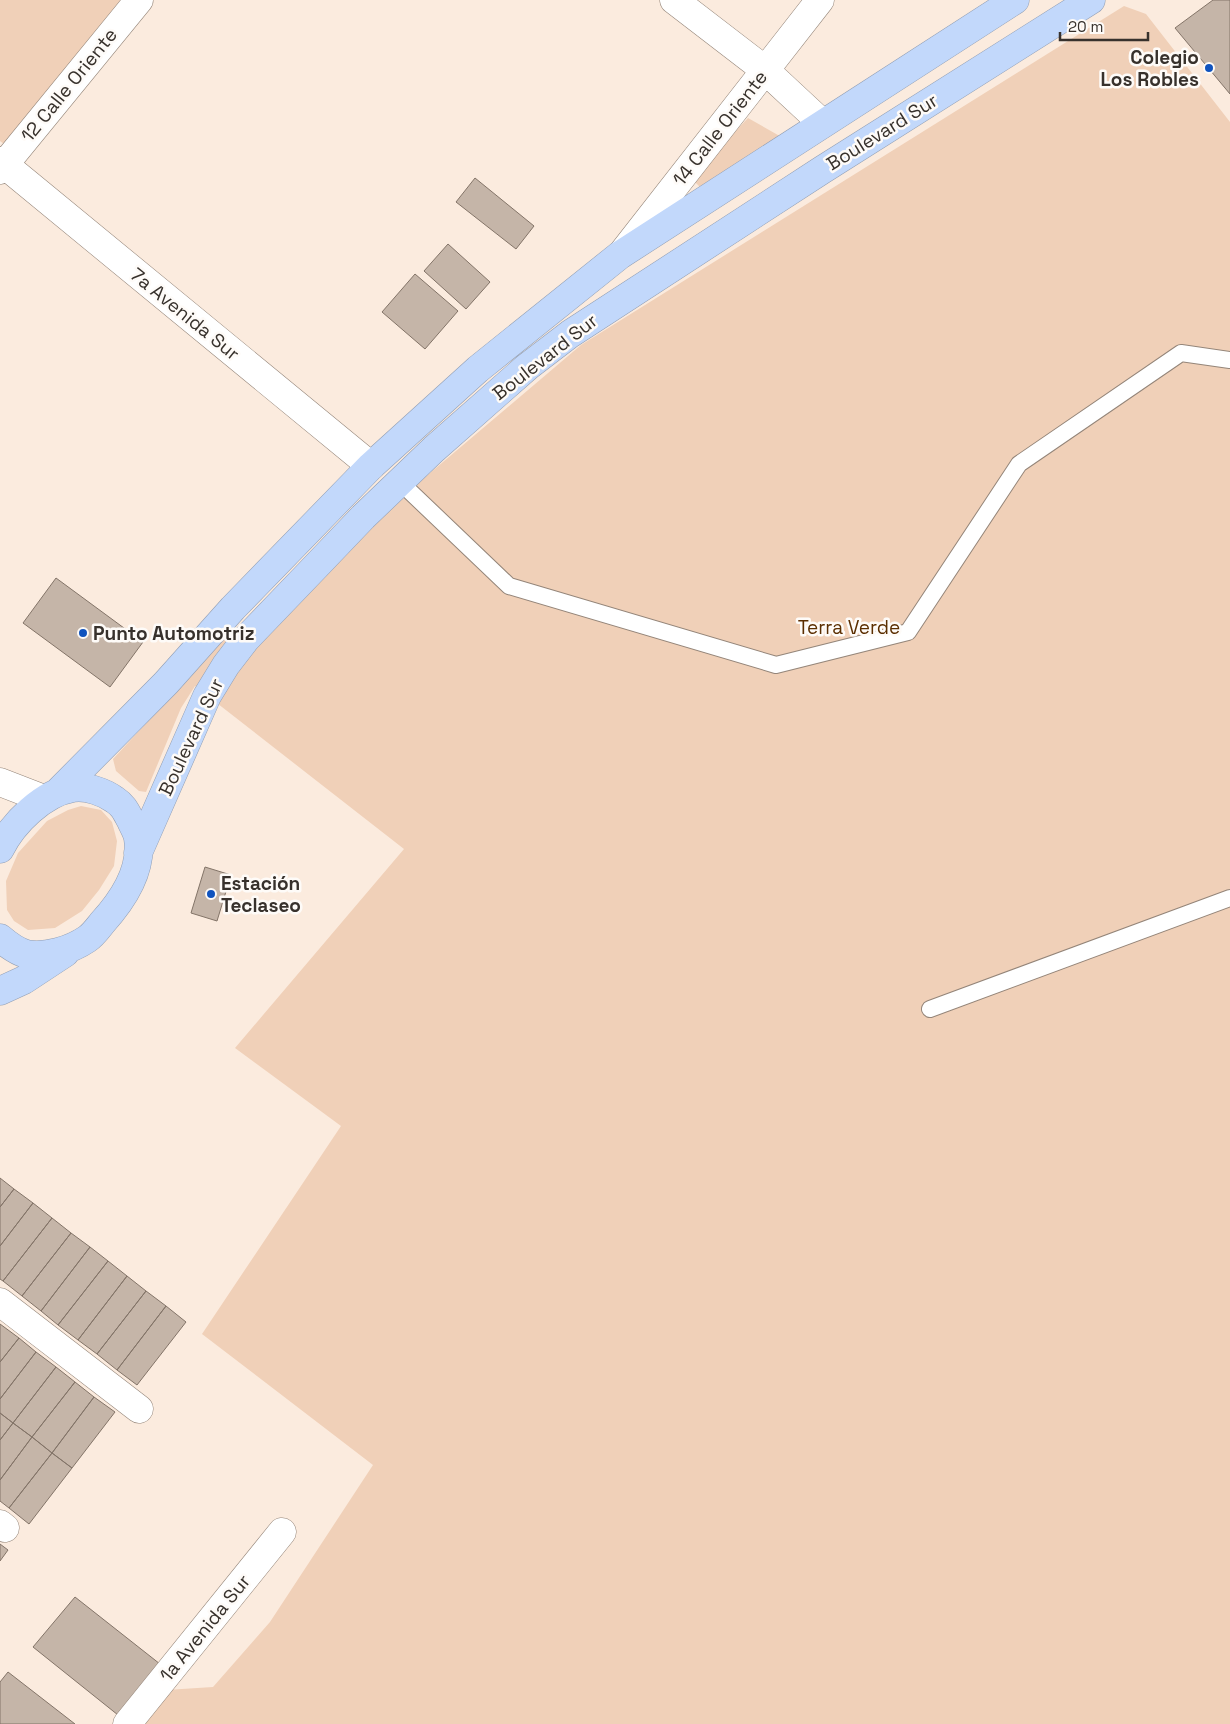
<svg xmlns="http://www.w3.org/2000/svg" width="1230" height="1724" font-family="'Space Grotesk',sans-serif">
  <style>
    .green { fill: #f0d0b8 }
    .building { fill: #c5b5a8; stroke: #837468 }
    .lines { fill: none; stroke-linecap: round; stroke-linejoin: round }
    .lane-casing { stroke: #948579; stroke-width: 18 }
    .street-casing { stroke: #948579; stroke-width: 29 }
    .secondary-casing { stroke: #948579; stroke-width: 29 }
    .highway-casing { stroke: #919eb3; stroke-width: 29 }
    .lane { stroke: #fff; stroke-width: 16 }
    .street { stroke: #fff; stroke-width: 28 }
    .secondary { stroke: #fff; stroke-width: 28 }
    .highway { stroke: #c2d8fb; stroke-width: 28 }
    .poi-dot { fill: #1053be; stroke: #fefbf8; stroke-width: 2 }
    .labels { text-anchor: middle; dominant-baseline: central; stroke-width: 5; stroke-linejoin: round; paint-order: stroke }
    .poi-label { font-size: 19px; font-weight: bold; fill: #37312c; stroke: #fefbf8; text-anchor: start }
    .street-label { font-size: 19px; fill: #37312c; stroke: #fefbf8 }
    .park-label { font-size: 19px; fill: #5b2e00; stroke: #fefbf8 }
  </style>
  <rect width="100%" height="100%" fill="#fbebde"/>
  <!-- green -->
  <path class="green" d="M0,0H122L4,144L0,141Z
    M1124,6L1146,14L1230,122V1724H137L166,1690L213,1687L270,1622L373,1465L202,1334L341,1126L235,1048L404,849L195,686L181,708L146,792L139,791L116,771L113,759L229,634L228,642L220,651L581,345Z
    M748,118L785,139L701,188L691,178Z
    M81,806L101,810L112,822L117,841L114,866L99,890L82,911L55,928L28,930L14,921L7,910L6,881L18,853L47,821L68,810Z"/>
  <!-- building -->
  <path class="building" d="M1213,0H1230V94L1175,28Z
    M475,178L534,226L516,249L456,202Z
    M448,244L490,282L466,309L424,271Z
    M415,274L458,311L425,349L382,312Z
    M56,578L143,642L110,687L23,623Z
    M205,867L231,875L217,921L191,913Z
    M0,1178L14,1189L0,1207Z
    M14,1189L33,1203L0,1246V1207Z
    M33,1203L52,1218L3,1281L0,1279V1246Z
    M52,1218L71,1233L22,1296L3,1281Z
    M71,1233L90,1247L41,1311L22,1296Z
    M90,1247L108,1261L58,1325L41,1311Z
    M108,1261L127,1276L78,1340L58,1325Z
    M127,1276L146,1291L97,1354L78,1340Z
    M146,1291L166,1306L117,1370L97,1354Z
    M166,1306L186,1322L137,1385L117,1370Z
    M0,1324L19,1338L0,1362Z
    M19,1338L36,1352L0,1399V1362Z
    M36,1352L56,1367L13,1423L0,1413V1399Z
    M56,1367L75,1382L32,1437L13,1423Z
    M75,1382L94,1397L52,1453L32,1437Z
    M94,1397L115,1412L72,1468L52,1453Z
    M0,1413L13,1423L0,1440Z
    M13,1423L32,1437L0,1480V1440Z
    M32,1437L52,1453L9,1508L0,1501V1480Z
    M52,1453L72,1468L29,1524L9,1508Z
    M0,1544L8,1550L0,1561Z
    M75,1597L160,1664L118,1715L33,1647Z
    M8,1672L75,1724H0V1682Z"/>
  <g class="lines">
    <!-- lane casing -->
    <g class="lane-casing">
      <path id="lane" d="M399,481L509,586L776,665L908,632L1019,464L1181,353L1230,360
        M930,1009L1230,898"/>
    </g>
    <!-- street casing -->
    <g class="street-casing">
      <path id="street" d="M674,0L765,70L822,123
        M0,161L371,466
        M0,170L139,0
        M624,251L820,0
        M0,1302L139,1409
        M0,1524L5,1528
        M127,1724L282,1532"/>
    </g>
    <!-- secondary casing -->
    <g class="secondary-casing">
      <path id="secondary" d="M0,782L44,799"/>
    </g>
    <!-- highway casing -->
    <g class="highway-casing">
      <path id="highway" d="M59,791L166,683L233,608L371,466L478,369L620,255L1015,0
        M0,849C13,823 43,793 73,788C87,786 104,792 115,800C124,806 126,812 131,821C133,826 137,832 138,838C143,870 122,901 102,923C98,928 93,935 87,939C71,950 45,958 26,954C16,951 7,944 0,938
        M138,853L207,696L226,665L246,639L320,562L363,517L434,449L527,367L570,334L822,170L1091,0
        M0,991L24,980L65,953"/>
    </g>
    <!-- lane -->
    <use href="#lane" class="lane"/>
    <!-- street -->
    <use href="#street" class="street"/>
    <!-- secondary -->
    <use href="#secondary" class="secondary"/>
    <!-- highway -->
    <use href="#highway" class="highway"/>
  </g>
  <!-- markers -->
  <g class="poi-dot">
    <circle cx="1209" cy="68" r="5"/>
    <circle cx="83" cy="633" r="5"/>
    <circle cx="211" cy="894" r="5"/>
  </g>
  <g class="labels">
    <!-- poi labels -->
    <g class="poi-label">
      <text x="1199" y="57" text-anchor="end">Colegio<tspan x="1199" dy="22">Los Robles</tspan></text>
      <text x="93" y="633">Punto Automotriz</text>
      <text x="221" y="883">Estación<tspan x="221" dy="22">Teclaseo</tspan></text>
    </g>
    <!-- street labels -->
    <g class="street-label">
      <text transform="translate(69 85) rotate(-51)">12 Calle Oriente</text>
      <text transform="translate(720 128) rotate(-52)">14 Calle Oriente</text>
      <text transform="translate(882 132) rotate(-32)">Boulevard Sur</text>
      <text transform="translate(185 314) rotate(39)">7a Avenida Sur</text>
      <text transform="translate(545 357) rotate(-38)">Boulevard Sur</text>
      <text transform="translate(191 737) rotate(-65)">Boulevard Sur</text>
      <text transform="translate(205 1628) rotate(-51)">1a Avenida Sur</text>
    </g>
    <!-- park labels -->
    <g class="park-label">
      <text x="849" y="627">Terra Verde</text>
    </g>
  </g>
  <!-- scale -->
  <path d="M1060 32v8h88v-8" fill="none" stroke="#37312c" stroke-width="2.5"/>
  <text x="1068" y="32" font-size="15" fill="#37312c" stroke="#fefbf8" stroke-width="4" paint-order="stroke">20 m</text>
</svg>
